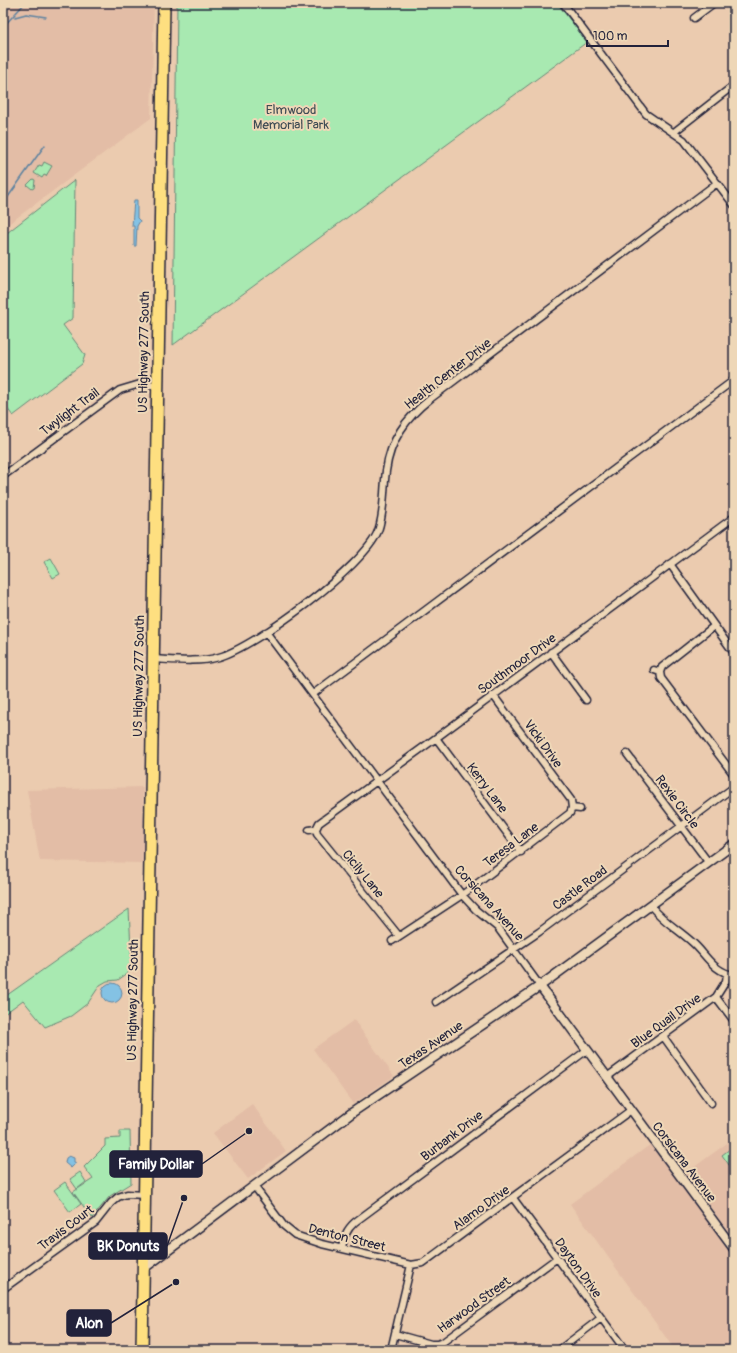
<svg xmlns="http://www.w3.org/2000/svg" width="737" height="1353" font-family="Pangolin,sans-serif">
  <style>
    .built { fill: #e3bda6 }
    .green { fill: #a8e9b1; stroke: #658676 }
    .water { fill: #84c2e4; stroke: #5d82a0 }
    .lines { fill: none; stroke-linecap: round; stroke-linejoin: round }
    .stream { stroke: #5d82a0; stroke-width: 1.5 }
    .street-casing { stroke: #22223b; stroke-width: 9 }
    .secondary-casing { stroke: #22223b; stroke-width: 11 }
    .highway-casing { stroke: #22223b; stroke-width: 14 }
    .street { stroke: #eed7b7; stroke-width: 6 }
    .secondary { stroke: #eed7b7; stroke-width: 8 }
    .highway { stroke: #fedf80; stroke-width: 11 }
    .labels { text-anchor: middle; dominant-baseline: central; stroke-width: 4; stroke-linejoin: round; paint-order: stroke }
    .park-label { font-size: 13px; fill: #3d4a53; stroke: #eed7b7 }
    .street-label { font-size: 13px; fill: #22223b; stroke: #eed7b7 }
    .leader { fill: none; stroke: #22223b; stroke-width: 1.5 }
    .callout-dot { fill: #22223b; stroke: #eed7b7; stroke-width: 1.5 }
    .callout { fill: #22223b; stroke: #22223b; stroke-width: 1.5 }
    .callout-label { font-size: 14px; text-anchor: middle; font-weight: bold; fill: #fff }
  </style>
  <rect width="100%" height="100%" fill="#ebcbaf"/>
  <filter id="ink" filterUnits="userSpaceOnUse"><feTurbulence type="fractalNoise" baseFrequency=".025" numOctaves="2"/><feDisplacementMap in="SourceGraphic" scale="8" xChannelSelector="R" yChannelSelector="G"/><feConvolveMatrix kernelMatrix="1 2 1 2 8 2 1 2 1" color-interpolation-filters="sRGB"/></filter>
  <g filter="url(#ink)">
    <!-- built -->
    <path class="built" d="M5,3H154L151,118L3,228V4Z
      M143,787V863L40,861L27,790Z
      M354,1020L394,1076L353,1104L313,1049Z
      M252,1104L286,1151L248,1179L213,1133Z
      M734,1138V1239L686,1173Z
      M651,1144L734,1255V1350H675L570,1204Z"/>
    <!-- green -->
    <path class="green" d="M177,3H557L587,42L173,345Z
      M44,162L52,166L46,176L44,175L42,178L34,173L39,165L42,166Z
      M33,179L35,180L34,188L32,189L27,185Z
      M75,180L73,318L63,325L85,355L82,364L13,416L3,403V236Z
      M51,558L60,574L53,578L44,562Z
      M129,909L132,970L118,980L107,981L100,985L88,1003L71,1016L45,1027L23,1000L3,1015V998Z
      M120,1131H130L131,1183L110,1196L92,1218L73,1192L93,1179L84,1167L105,1146V1139L120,1138Z
      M734,1146V1172L722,1155Z
      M80,1172L86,1182L77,1189L70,1179Z
      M65,1182L81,1204L70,1212L54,1190Z"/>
    <!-- water -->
    <path class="water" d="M134,200H137V218L140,221L137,226L136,246H134V226H132Z
      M102 993a10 10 0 1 1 20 0a10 10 0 1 1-20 0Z
      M69,1156L74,1158V1162L76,1163L71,1168L65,1163L66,1158Z"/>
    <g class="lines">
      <!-- stream -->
      <path class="stream" d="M15,17L26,14L46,17
        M3,27L25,3
        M3,204L45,145"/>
      <!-- street casing -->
      <g class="street-casing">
        <path id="street" d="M563,3L646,114L684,140L734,205
          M694,18L714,3
          M674,132L734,85
          M3,476L120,390L140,384L157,386
          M670,564L734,653
          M266,632L462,895L476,910L498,928L540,986
          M551,652L586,700
          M153,659C174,660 198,663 219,657C255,647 365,566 378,531C385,511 383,492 386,471C390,440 406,418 430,399L717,183
          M654,670L660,672L662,667L714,626
          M660,672L661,678L734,775
          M313,694L734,380
          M493,695L571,800L572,808
          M436,738L521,852
          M627,754L709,863
          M316,829L319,823L436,738L734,517
          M309,830L316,829L317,834L399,936
          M650,905C664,922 676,928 692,942C706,954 713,972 734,975
          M392,941L462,895L570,813L572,808L580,809
          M716,997L734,1021
          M436,1002L539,932L734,787
          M663,1036L711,1103
          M607,1077L716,997L726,981L727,974
          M254,1186L284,1226L295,1235L322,1244L411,1265
          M513,1198L625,1350
          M342,1248C344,1237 346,1230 355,1222L587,1050
          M3,1289L96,1222L111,1203L118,1197L127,1194L144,1195
          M395,1334L431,1344H437L443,1342L557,1258
          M391,1350L411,1265L423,1263L631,1110
          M559,1350L601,1318"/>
      </g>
      <!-- secondary casing -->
      <g class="secondary-casing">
        <path id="secondary" d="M540,986L734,1249
          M143,1269L353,1112L540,986L734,844"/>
      </g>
      <!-- highway casing -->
      <g class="highway-casing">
        <path id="highway" d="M142,1350L164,3"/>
      </g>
      <!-- street -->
      <use href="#street" class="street"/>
      <!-- secondary -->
      <use href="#secondary" class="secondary"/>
      <!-- highway -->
      <use href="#highway" class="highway"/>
    </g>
  </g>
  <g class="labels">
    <!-- park labels -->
    <g class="park-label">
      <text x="291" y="110">Elmwood<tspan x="291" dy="15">Memorial Park</tspan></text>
    </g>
    <!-- street labels -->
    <g class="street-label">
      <text transform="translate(144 352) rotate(-89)">US Highway 277 South</text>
      <text transform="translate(448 374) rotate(-38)">Health Center Drive</text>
      <text transform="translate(70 412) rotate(-37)">Twylight Trail</text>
      <text transform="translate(517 664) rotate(-36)">Southmoor Drive</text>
      <text transform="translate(139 676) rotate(-89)">US Highway 277 South</text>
      <text transform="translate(543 744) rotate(54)">Vicki Drive</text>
      <text transform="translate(487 788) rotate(53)">Kerry Lane</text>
      <text transform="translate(677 802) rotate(53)">Rexie Circle</text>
      <text transform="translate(511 845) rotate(-37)">Teresa Lane</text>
      <text transform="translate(363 874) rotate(51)">Cicily Lane</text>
      <text transform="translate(580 888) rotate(-37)">Castle Road</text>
      <text transform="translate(489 903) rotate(48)">Corsicana Avenue</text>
      <text transform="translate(133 1000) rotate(-89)">US Highway 277 South</text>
      <text transform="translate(666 1021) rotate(-36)">Blue Quail Drive</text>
      <text transform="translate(431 1045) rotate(-34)">Texas Avenue</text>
      <text transform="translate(452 1136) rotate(-37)">Burbank Drive</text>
      <text transform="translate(684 1162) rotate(53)">Corsicana Avenue</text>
      <text transform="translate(481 1208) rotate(-36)">Alamo Drive</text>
      <text transform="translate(66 1228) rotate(-37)">Travis Court</text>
      <text transform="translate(347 1238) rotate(14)">Denton Street</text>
      <text transform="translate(578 1268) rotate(54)">Dayton Drive</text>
      <text transform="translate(474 1305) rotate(-36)">Harwood Street</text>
    </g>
  </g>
  <!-- callouts -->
  <path class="leader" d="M249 1131L202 1164M184 1198L167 1246M176 1282L111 1323"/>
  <g class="callout-dot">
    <circle cx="249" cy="1131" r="4"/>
    <circle cx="184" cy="1198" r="4"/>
    <circle cx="176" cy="1282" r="4"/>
  </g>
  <g class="callout">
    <rect x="110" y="1151" width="92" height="26" rx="4"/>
    <rect x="89" y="1233" width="78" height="26" rx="4"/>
    <rect x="67" y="1310" width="44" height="26" rx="4"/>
  </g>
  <g class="callout-label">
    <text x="156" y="1169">Family Dollar</text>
    <text x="128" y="1251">BK Donuts</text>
    <text x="89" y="1328">Alon</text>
  </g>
  <!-- margin -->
  <rect width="737" height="1353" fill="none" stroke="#eed7b7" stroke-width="16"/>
  <rect x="8" y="8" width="721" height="1337" fill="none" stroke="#22223b" stroke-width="1.5" filter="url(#ink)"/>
  <!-- scale -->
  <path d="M587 40v6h81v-6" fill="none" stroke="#22223b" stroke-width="2"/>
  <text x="593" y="40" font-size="12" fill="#22223b" stroke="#eed7b7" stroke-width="3" paint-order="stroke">100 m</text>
</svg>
